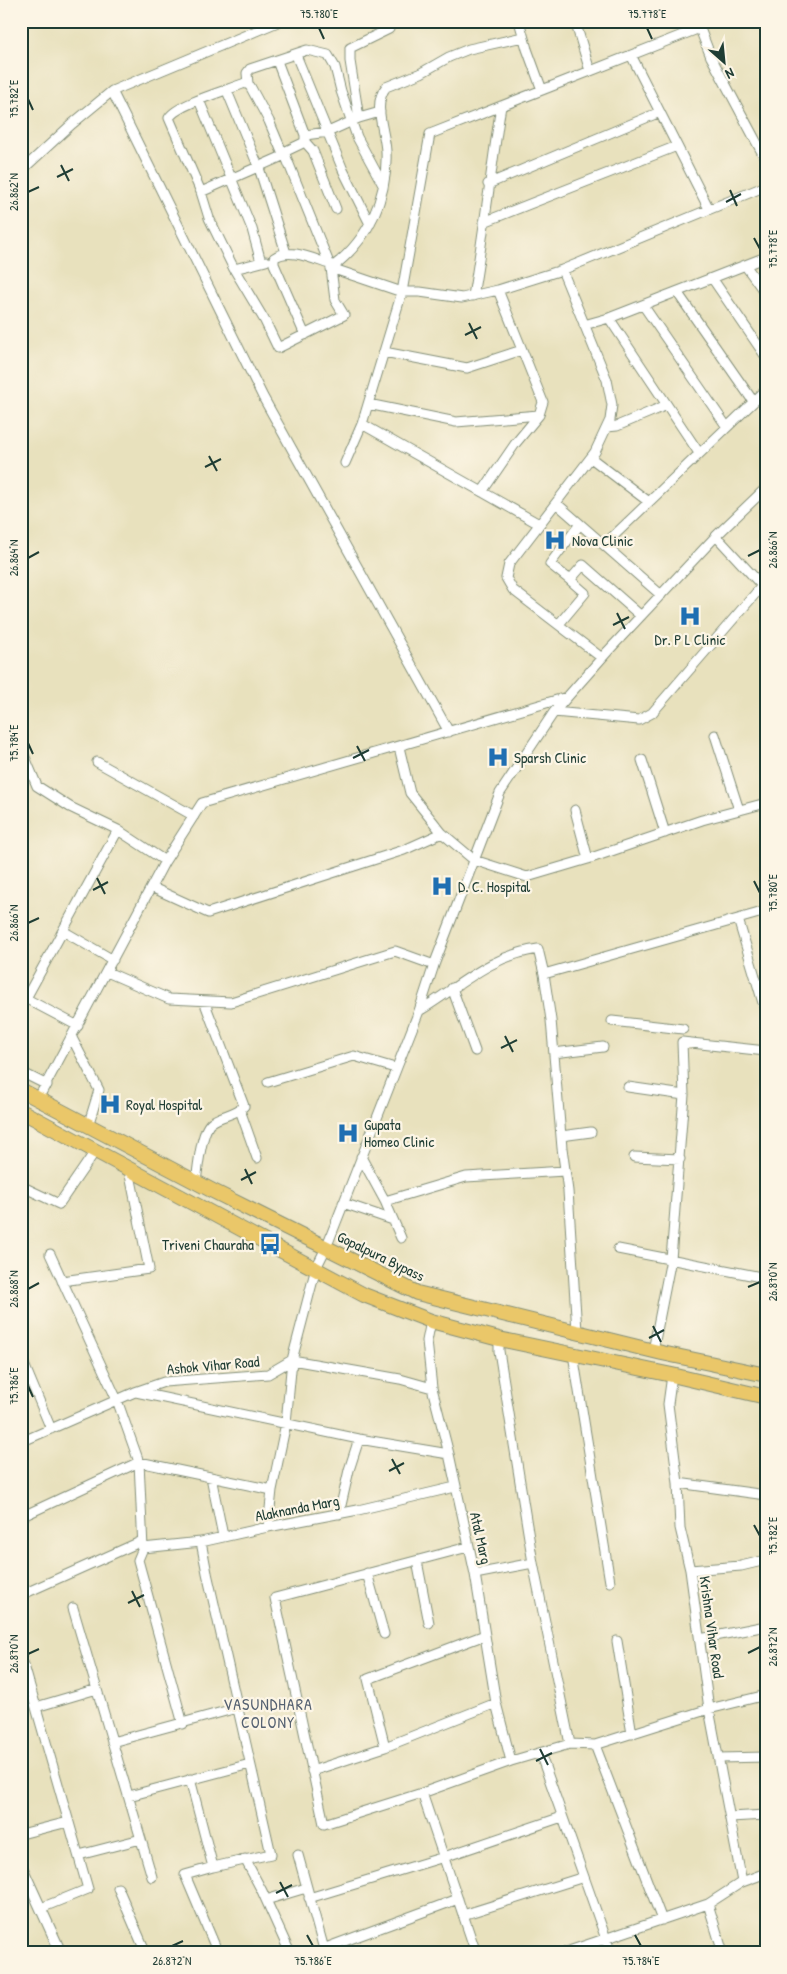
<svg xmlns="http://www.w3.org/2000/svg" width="787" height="1974" font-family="'Patrick Hand',sans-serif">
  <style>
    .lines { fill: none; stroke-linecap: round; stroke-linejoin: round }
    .minor-casing { stroke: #848f78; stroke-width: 11 }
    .tertiary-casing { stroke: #848f78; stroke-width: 12 }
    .primary-casing { stroke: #848f78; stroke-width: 16 }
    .minor { stroke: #fff; stroke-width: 9 }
    .tertiary { stroke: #fff; stroke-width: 10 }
    .primary { stroke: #eac769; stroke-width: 14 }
    .ticks { fill: none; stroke: #1f3d34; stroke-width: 2 }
    .labels { text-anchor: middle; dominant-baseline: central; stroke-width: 4.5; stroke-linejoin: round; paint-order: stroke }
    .poi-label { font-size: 15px; fill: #1f3d34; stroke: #fcf5e5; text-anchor: start }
    .street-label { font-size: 15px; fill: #1f3d34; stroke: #fcf5e5 }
    .neighbourhood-label { font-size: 16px; letter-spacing: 1px; fill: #556171; stroke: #fcf5e5 }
    .neatline { fill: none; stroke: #1f3d34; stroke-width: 2 }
    .ticks-label { font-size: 12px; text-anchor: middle; fill: #1f3d34 }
  </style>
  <rect width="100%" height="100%" fill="#fcf5e5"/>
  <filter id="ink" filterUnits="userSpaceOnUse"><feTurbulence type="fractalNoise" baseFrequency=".02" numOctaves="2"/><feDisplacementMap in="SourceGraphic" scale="10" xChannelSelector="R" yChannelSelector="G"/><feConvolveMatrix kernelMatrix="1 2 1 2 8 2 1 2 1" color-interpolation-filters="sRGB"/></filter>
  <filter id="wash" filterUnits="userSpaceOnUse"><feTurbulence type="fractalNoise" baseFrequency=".0096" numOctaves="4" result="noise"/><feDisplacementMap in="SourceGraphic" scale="20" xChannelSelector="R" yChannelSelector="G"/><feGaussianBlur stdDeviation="1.12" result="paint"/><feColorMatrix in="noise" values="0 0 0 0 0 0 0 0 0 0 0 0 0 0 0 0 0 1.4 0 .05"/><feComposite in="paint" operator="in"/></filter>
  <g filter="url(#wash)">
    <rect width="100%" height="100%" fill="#e8e1bd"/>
  </g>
  <g filter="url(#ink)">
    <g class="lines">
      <!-- minor casing -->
      <g class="minor-casing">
        <path id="minor" d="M280,21L112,91L263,397L449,732
          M519,21L527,49L542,90
          M575,21L590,71
          M697,21L711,57L766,160
          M523,37L469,49L449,57L421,73L386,87C372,104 385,131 386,151C388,197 369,240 331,268L402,292H420L462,298L498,290L562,270L766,186
          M296,55L343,170L370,224
          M631,55L709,209
          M277,61L305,135
          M245,83L250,86L269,121L282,152H284L331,268L335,300L344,315L278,348L265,321L234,269L209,218L201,192L169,118C177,104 228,90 245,83Z
          M248,84L247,73L250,69L307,50L328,55L335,67L341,91L357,137L383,185
          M227,91L259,168L286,253
          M199,100L252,229L261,262
          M359,118L350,61V48L389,29
          M305,142L313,151L336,209
          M284,152L305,142V135L328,132L359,118L380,112
          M21,171L72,124L112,91
          M488,184L660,112
          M201,192L285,155
          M484,222L677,146
          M745,265L766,294
          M234,269L266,261
          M562,270L607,380L612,405L610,420L595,452L509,564L506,578L513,590L602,658
          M712,278L766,357
          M677,292L753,401
          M473,296C484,233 491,169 501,106
          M643,305L727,427
          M609,318L699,453
          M584,325L609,318L766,257
          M305,335L274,264V258C289,247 313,259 329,264
          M384,352L467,368L522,350
          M368,404L456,422L539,415
          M362,424L539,524
          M607,427L617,426L667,405
          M591,458L649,502
          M345,463L362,424L402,292L430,134L700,28
          M482,492L515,444L539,415L543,402L498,290
          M556,503L604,545
          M716,536L765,589
          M570,580L550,564L580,524
          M661,595L604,545L766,390
          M559,624L585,593L570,580L583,565L641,616
          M554,712L639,720L652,713L762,586
          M715,735L739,810
          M399,747L410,793L442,833L474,860L527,877L588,859L702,820L766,803
          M21,748L37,786L70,807L118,830L165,861
          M642,760L665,833
          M97,762L194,816
          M575,810L588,859
          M151,887L208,913L404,850L442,833
          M738,919L766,1013
          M63,931L113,960
          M107,972L169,999L231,1002L395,951L434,965
          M544,974L766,911
          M452,988L475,1051
          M23,997L78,1026
          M26,998L118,830
          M419,1011C459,987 489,956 538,949L544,974L551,1020L562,1148L568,1191L577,1331
          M612,1021L683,1029
          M72,1038L99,1090L88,1126
          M554,1053L603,1047
          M21,1072L47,1085
          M268,1082L354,1056L395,1068
          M628,1087L684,1095
          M38,1099L165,861L202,803L567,697
          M240,1110L257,1158
          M561,1136L591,1132
          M361,1157L385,1201L466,1177L565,1171
          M634,1157L680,1159
          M196,1182C198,1168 201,1129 212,1122C222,1115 235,1115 244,1106L204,1001
          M21,1186L59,1204L96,1150
          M385,1201L401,1238
          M343,1203L393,1220
          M618,1249L766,1278
          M50,1254L117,1400L139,1462L143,1548L138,1560L183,1724
          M62,1281L149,1269L129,1170
          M431,1321L427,1341L432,1388L449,1454L475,1574L496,1703L511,1761
          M499,1339V1351L533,1563L570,1744
          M653,1351L671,1259L684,1095L682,1042L766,1051
          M573,1354L610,1582
          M21,1357L51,1429
          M672,1375L668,1404L678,1483L680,1528L690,1570L709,1709L742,1882
          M136,1392L359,1439L449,1454
          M21,1442L135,1392L164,1382L268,1374L292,1360L316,1268L326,1248L419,1011L434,965L500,793L554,712L608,651L716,536L766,488
          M211,1477L223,1536
          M678,1483L766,1495
          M339,1514L349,1470L359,1439
          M21,1517L139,1462L272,1490
          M268,1527L272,1490L286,1423L292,1360L400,1379L432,1388
          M201,1542L207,1573L271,1854L213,1867L185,1875L218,1953
          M468,1547L275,1598L324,1824L422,1793L511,1761L570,1744L595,1745L709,1709L766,1695
          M143,1548L201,1542L268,1527L358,1510L455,1487
          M417,1561L429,1623
          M690,1570L741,1566L766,1560
          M367,1573L384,1634
          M475,1574L533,1563
          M21,1595L142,1541
          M73,1608L152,1877
          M700,1639L766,1626
          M617,1641L632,1734
          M21,1655L88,1889L41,1908
          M36,1707L97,1689
          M112,1742L237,1708
          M595,1745L662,1920
          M385,1747L368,1679L485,1635
          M540,1753L611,1953
          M719,1758L766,1757
          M312,1771L385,1747L496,1703
          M190,1779L213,1867
          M422,1793L476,1953
          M129,1796L250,1764
          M730,1817L766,1815
          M21,1834L68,1822
          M79,1855L141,1839
          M298,1855L325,1953
          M245,1859L262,1891L290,1953
          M118,1888L146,1953
          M309,1898L444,1857L562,1817
          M266,1900L306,1888
          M708,1904L723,1953
          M463,1915L584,1877
          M323,1949L458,1899
          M563,1953L708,1904L742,1882L766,1873"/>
      </g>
      <!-- tertiary casing -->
      <g class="tertiary-casing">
        <path id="tertiary" d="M21,1865L61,1953"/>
      </g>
      <!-- primary casing -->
      <g class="primary-casing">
        <path id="primary" d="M21,1090L213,1191L417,1293L662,1353L766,1375
          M21,1111L364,1295L431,1321L499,1339L672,1375L766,1397"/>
      </g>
      <!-- minor -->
      <use href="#minor" class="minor"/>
      <!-- tertiary -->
      <use href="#tertiary" class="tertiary"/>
      <!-- primary -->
      <use href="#primary" class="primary"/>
    </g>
  </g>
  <!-- ticks -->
  <path class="ticks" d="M319,28L324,39M647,28L652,39M28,99L33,110M61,165L69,181M57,177L73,169M730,190L737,206M28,192L39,187M726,202L741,194M754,238L760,249M469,323L477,339M465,335L481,327M209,456L217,471M205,467L221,459M748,556L760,550M28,558L39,552M617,613L625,629M613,625L629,617M28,743L33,754M357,746L365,761M353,758L369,750M97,878L105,894M754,881L760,893M93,890L108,882M28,923L39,918M505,1036L513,1052M501,1048L517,1040M245,1169L252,1184M241,1180L256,1172M748,1287L760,1282M28,1289L39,1283M653,1326L661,1342M649,1338L664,1330M28,1386L33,1397M392,1459L400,1474M389,1471L404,1463M754,1525L760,1536M132,1591L140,1607M128,1603L144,1595M748,1653L760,1647M28,1654L39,1649M540,1749L548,1765M536,1761L552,1753M280,1882L288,1897M276,1893L292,1885M307,1935L313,1946M635,1935L641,1946M172,1946L183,1941"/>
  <!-- icons -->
  <defs>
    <g id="hospital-bare" transform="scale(1.725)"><path d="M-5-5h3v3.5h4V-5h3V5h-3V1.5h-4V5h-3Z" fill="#1f6fb2" stroke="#fcf5e5" stroke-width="2.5" paint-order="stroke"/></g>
    <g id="bus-bare" transform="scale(1.725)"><path d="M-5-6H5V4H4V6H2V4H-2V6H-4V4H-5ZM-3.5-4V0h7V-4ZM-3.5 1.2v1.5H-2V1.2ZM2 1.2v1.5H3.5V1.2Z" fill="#1f6fb2" stroke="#fcf5e5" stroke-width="2.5" paint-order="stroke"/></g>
  </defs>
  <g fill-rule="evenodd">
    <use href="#hospital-bare" x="555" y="540"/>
    <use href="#hospital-bare" x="690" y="616"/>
    <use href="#hospital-bare" x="498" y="757"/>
    <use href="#hospital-bare" x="442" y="886"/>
    <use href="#hospital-bare" x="110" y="1104"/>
    <use href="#hospital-bare" x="348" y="1133"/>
    <use href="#bus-bare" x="270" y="1244"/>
  </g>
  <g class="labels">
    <!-- poi labels -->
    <g class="poi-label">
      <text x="572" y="540">Nova Clinic</text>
      <text x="690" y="639" text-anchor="middle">Dr. P L Clinic</text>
      <text x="514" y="757">Sparsh Clinic</text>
      <text x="458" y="886">D. C. Hospital</text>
      <text x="126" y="1104">Royal Hospital</text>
      <text x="364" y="1124">Gupata<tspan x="364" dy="17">Homeo Clinic</tspan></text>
      <text x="254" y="1244" text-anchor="end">Triveni Chauraha</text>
    </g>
    <!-- street labels -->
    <g class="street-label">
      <text transform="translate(381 1256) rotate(26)">Gopalpura Bypass</text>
      <text transform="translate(213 1365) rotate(-5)">Ashok Vihar Road</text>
      <text transform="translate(297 1508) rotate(-11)">Alaknanda Marg</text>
      <text transform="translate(481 1538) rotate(77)">Atal Marg</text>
      <text transform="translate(712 1627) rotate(82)">Krishna Vihar Road</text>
    </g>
    <!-- neighbourhood labels -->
    <g class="neighbourhood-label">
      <text x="268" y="1704">VASUNDHARA<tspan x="268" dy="18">COLONY</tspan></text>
    </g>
  </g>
  <!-- margin -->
  <rect width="787" height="1974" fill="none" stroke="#fcf5e5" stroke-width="55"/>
  <!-- north arrow -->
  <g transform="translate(724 62) rotate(153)" stroke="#fcf5e5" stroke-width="4" paint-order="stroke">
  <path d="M0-4L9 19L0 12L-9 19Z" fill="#1f3d34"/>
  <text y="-8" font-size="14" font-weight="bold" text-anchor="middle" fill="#1f3d34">N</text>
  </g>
  <rect x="28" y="28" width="732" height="1918" class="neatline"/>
  <g class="ticks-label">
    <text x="319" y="18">75.780°E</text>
    <text x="647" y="18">75.778°E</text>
    <text transform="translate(14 99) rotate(-90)" y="4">75.782°E</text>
    <text transform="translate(14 192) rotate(-90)" y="4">26.862°N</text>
    <text transform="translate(773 249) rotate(-90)" y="4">75.778°E</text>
    <text transform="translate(773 550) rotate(-90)" y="4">26.866°N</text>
    <text transform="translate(14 558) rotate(-90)" y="4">26.864°N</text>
    <text transform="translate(14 743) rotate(-90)" y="4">75.784°E</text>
    <text transform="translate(773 893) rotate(-90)" y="4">75.780°E</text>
    <text transform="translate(14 923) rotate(-90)" y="4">26.866°N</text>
    <text transform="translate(773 1282) rotate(-90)" y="4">26.870°N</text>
    <text transform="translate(14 1289) rotate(-90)" y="4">26.868°N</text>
    <text transform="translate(14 1386) rotate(-90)" y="4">75.786°E</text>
    <text transform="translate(773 1536) rotate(-90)" y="4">75.782°E</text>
    <text transform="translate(773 1647) rotate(-90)" y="4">26.872°N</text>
    <text transform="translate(14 1654) rotate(-90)" y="4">26.870°N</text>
    <text x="172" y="1965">26.872°N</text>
    <text x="313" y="1965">75.786°E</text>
    <text x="641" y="1965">75.784°E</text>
  </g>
</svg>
